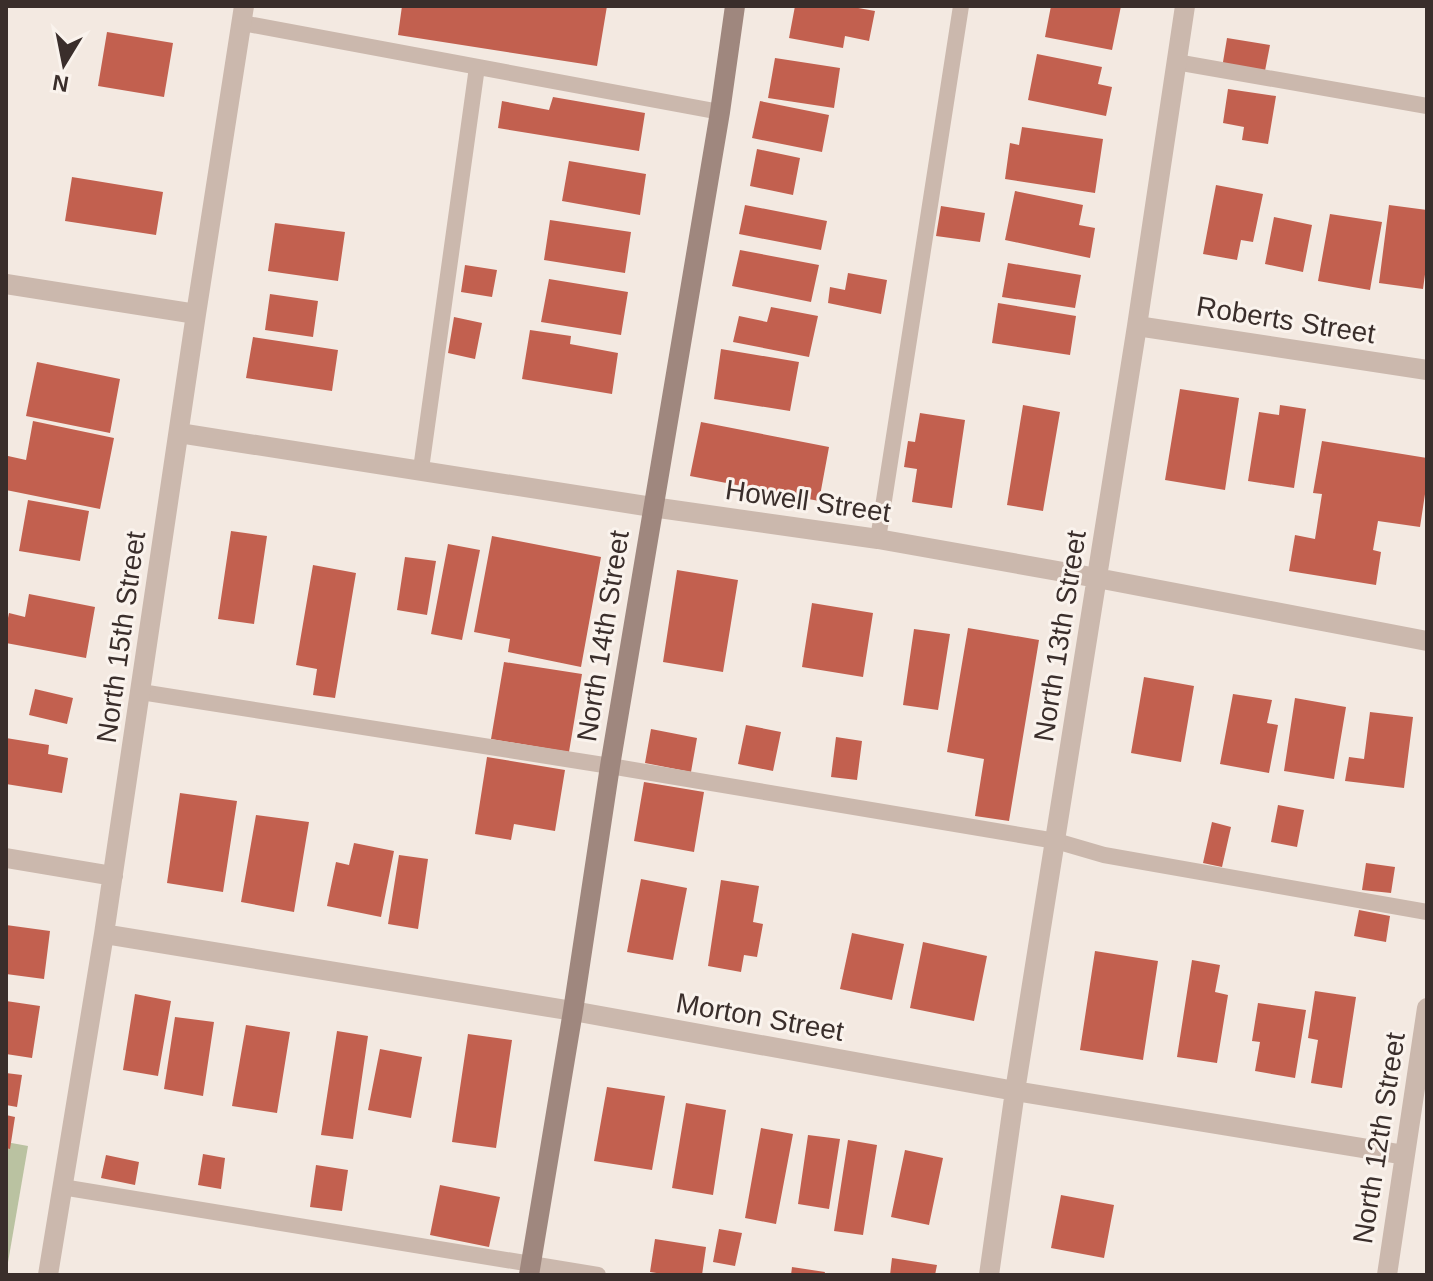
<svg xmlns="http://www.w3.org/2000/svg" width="1433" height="1281" font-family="Helvetica,sans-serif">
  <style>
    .green { fill: #bac2a1 }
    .building { fill: #c2604f }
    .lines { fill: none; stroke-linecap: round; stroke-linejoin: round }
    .lane { stroke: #cbb8ad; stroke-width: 16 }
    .street { stroke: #cbb8ad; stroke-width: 20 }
    .secondary { stroke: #9f877e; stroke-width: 20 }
    .labels { text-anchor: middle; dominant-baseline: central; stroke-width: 6; stroke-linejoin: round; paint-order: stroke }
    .street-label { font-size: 28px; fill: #3a2e2b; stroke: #faf3ed }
  </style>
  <rect width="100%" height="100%" fill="#f3e9e1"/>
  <!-- green -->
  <path class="green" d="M6,1142L28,1146L6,1274Z"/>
  <!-- building -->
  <path class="building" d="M402,6H607L597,66L398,35Z
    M795,6H847L875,11L869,41L845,36L843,48L789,38Z
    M1051,6H1121L1112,50L1045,37Z
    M107,32L173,43L164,97L98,86Z
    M1227,38L1270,45L1264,76L1222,68Z
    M1037,54L1102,67L1098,84L1112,87L1106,116L1028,100Z
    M775,58L840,68L834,108L768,98Z
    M1228,89L1276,96L1268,144L1242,140L1244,127L1223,123Z
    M553,97L645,113L639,151L498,128L502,101L549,110Z
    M760,101L829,115L822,152L752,138Z
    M1022,127L1103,139L1095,193L1005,179L1010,143L1019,145Z
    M757,149L800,158L793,195L750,186Z
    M569,161L646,174L640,215L562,201Z
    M72,177L163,192L156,235L65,221Z
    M1216,185L1263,194L1253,242L1241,240L1237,260L1203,254Z
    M1015,191L1083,205L1079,225L1095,228L1090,258L1005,240Z
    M745,205L827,221L821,250L739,234Z
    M1389,205L1427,210V260L1423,289L1379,283Z
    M941,206L985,213L980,242L936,236Z
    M1330,214L1382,222L1370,290L1318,281Z
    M1274,217L1312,225L1303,272L1265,264Z
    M550,220L631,232L625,273L544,260Z
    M275,223L345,232L338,281L268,271Z
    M740,250L819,265L811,302L732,286Z
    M1008,263L1081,275L1075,308L1002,297Z
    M465,265L497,270L492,297L461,292Z
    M848,273L887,280L881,314L828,303L830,287L845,290Z
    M549,279L628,292L621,335L541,322Z
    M270,294L318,301L313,337L265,330Z
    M998,303L1076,316L1070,355L992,343Z
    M771,307L818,316L809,357L733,342L739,316L767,322Z
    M454,317L482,323L475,359L448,353Z
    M530,330L571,336L570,344L618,353L612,394L522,379Z
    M253,337L338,350L332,391L246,378Z
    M721,349L799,362L790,411L714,399Z
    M37,362L120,379L110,433L26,416Z
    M1180,389L1239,398L1225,490L1165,480Z
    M1023,405L1060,412L1043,511L1007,505Z
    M1280,405L1306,409L1294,488L1248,481L1259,412L1279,415Z
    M920,413L965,420L952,508L912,502L917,469L904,467L908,441L915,442Z
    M33,421L114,438L100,509L6,490L8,456L26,460Z
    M701,422L829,447L819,501L690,476Z
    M1322,441L1427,458V481L1420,527L1378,521L1373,550L1381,552L1376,585L1289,571L1295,535L1315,539L1322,494L1313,493Z
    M28,500L89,511L80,561L19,551Z
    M231,531L267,536L254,624L218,619Z
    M492,536L601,557L581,667L508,652L510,639L474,632Z
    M448,544L480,550L462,640L431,634Z
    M405,557L436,561L427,615L397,610Z
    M313,565L356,573L335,698L313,695L317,669L296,665Z
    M677,570L738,580L723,672L663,662Z
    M29,594L95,607L86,658L6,643V628L9,613L25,617Z
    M812,603L873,613L863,677L802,667Z
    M968,628L1039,640L1009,821L975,816L984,759L947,752Z
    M914,629L950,634L938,710L903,705Z
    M504,662L582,674L569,752L491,739Z
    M1144,677L1194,686L1181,762L1131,753Z
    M35,689L73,698L67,724L29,715Z
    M1233,694L1272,700L1267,723L1278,725L1269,773L1220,764Z
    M1295,698L1346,707L1334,779L1284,771Z
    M1370,712L1413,717L1404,788L1345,781L1349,757L1364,759Z
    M746,725L781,732L773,771L738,764Z
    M651,729L697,738L691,772L645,763Z
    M836,737L862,741L857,780L831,777Z
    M6,738L49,745L48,754L68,758L62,793L6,784Z
    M487,757L565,770L555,831L514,824L511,840L475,834Z
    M644,782L704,792L694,852L634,841Z
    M180,793L237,801L223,892L167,883Z
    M1278,805L1304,810L1297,847L1271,842Z
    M256,815L309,822L294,912L241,902Z
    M1212,822L1231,827L1222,867L1203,863Z
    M354,843L394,851L381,917L327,906L336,862L349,865Z
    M399,855L428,859L418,929L388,924Z
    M1366,863L1395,867L1391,893L1362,890Z
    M641,879L687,888L673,960L627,952Z
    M721,880L759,886L753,922L763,924L757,957L744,955L741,972L708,966Z
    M1359,910L1390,916L1386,942L1354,936Z
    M6,925L50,931L44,979L6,974Z
    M852,933L904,944L892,1000L840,989Z
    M923,942L987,956L974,1021L910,1008Z
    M1095,951L1158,961L1143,1060L1080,1050Z
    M1192,960L1220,965L1215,992L1228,995L1217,1063L1177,1057Z
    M1315,991L1356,997L1342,1088L1311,1083L1318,1040L1308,1038Z
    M135,994L171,1001L158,1076L123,1070Z
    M6,1001L40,1006L32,1058L6,1054Z
    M1258,1003L1306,1010L1295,1078L1255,1071L1260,1042L1252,1041Z
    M175,1017L214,1022L203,1096L164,1089Z
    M246,1025L290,1032L277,1113L232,1106Z
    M337,1031L368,1036L353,1139L321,1135Z
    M468,1034L512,1040L496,1148L452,1142Z
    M380,1049L422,1057L411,1118L368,1110Z
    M6,1073L22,1075L17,1107L6,1105Z
    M607,1087L665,1096L652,1170L594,1161Z
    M686,1103L726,1110L713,1195L672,1188Z
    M6,1115L15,1117L10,1149L6,1148Z
    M761,1128L793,1134L776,1224L745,1218Z
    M808,1135L840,1139L829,1209L798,1204Z
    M848,1140L877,1145L863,1235L834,1231Z
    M905,1150L943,1158L929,1225L891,1217Z
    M203,1154L225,1158L221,1189L198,1185Z
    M106,1155L139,1162L135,1185L101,1178Z
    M316,1165L348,1170L342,1211L310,1207Z
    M440,1185L500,1197L489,1247L430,1235Z
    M1061,1195L1114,1205L1104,1258L1051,1248Z
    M719,1229L742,1233L735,1266L713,1262Z
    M655,1239L706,1247L702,1275H670L650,1272Z
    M892,1258L937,1265L935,1275H890Z
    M792,1267L825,1272L824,1275H791Z"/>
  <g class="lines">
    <!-- lane -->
    <path class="lane" d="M242,23L720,112
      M1176,62L1427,106
      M421,469L477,67
      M878,539L961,6
      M141,692L610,766L1056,841L1104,855L1427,912
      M62,1187L598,1275"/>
    <!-- street -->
    <path class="street" d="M6,284L196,314
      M1137,326L1427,370
      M179,433L652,507L878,539L1097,578L1427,641
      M6,858L113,876
      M104,934L573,1011L1015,1091L1405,1155
      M48,1275L104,934L196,314L244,6
      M989,1275L1015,1091L1137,326L1185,6
      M1387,1275L1427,1008"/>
    <!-- secondary -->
    <path class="secondary" d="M529,1275L573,1011L610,766L720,112L735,6"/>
  </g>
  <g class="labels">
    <!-- street labels -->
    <g class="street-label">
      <text transform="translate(1286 320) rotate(9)">Roberts Street</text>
      <text transform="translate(808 501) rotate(8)">Howell Street</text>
      <text transform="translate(603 636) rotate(-81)">North 14th Street</text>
      <text transform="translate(1060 636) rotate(-81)">North 13th Street</text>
      <text transform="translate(121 637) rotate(-82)">North 15th Street</text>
      <text transform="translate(760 1017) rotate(10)">Morton Street</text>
      <text transform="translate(1379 1138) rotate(-81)">North 12th Street</text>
    </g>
  </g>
  <!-- border -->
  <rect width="1433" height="1281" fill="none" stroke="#3a2e2b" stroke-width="16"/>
  <!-- north arrow -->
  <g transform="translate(64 64) rotate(190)" stroke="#faf3ed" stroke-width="6" paint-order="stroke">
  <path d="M0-6L14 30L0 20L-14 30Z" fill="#3a2e2b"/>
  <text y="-12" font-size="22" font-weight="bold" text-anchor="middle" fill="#3a2e2b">N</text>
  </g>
</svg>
